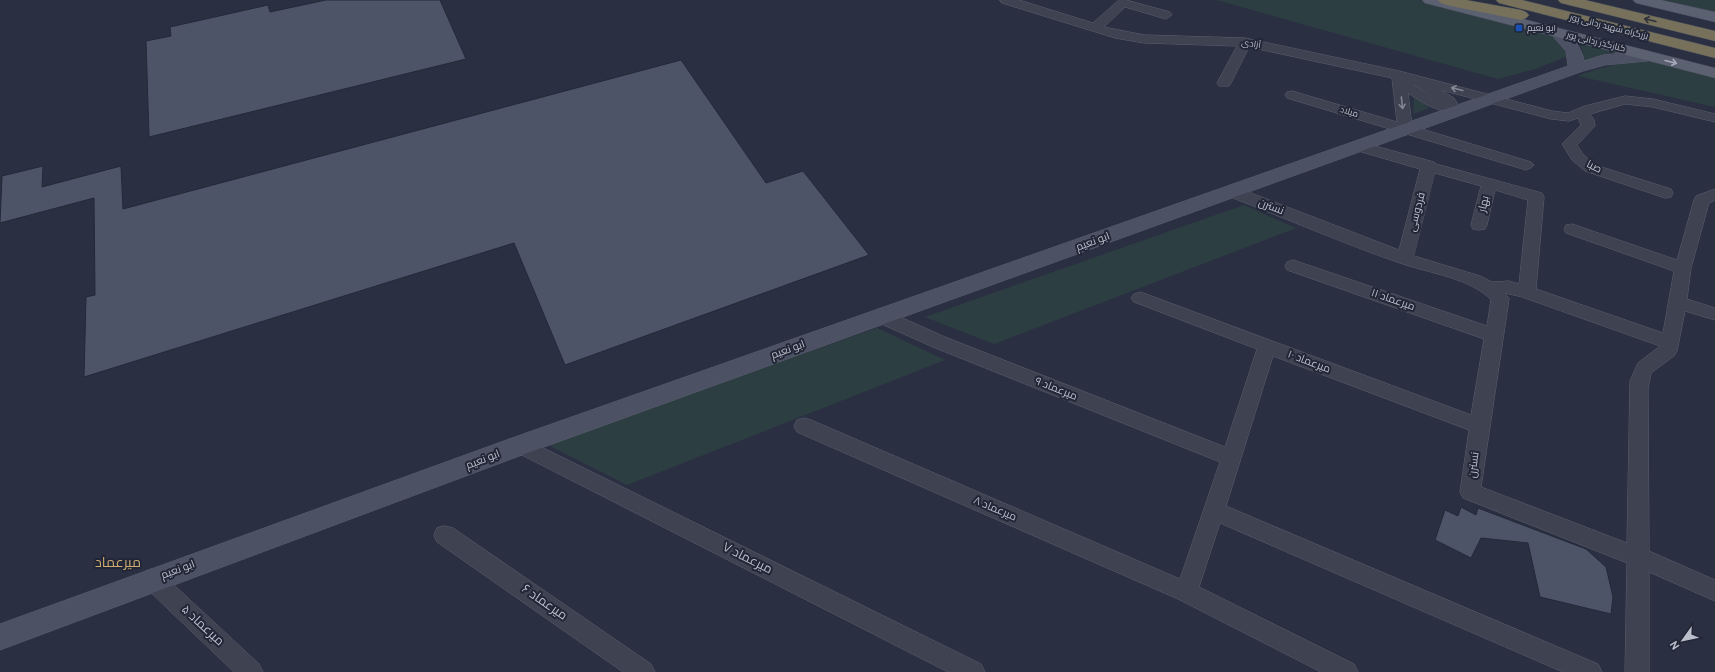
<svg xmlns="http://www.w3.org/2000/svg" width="1715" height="672" font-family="Overpass,Cairo,sans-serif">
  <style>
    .green { fill: #2d3e43 }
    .building { fill: #4e5468; stroke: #242939 }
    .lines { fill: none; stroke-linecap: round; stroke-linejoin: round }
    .street-casing { stroke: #5c606f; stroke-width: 1 }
    .secondary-casing { stroke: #5c606f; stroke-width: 1 }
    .primary-casing { stroke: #474b5b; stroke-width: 1 }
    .highway-casing { stroke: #484d5c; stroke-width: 1 }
    .street { fill: #3e4251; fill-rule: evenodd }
    .secondary { fill: #4c5164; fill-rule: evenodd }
    .primary { fill: #5c6171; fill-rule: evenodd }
    .highway { fill: #77715b; fill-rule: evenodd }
    .oneway { stroke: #2f323c }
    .oneway2 { stroke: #a8abb9 }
    .oneway3 { stroke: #838694 }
    .transit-dot { fill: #1a4fb4; stroke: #222737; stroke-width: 1.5 }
    .labels { text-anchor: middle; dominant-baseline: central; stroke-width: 4; stroke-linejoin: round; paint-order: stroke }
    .far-street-label { font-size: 9px; fill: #bbbecb; stroke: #222737 }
    .far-poi-label { font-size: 9px; fill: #bbbecb; stroke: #222737; text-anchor: start }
    .street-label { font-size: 11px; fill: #bbbecb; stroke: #222737 }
    .near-street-label { font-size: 13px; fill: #bbbecb; stroke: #222737 }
    .near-neighbourhood-label { font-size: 14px; fill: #ceaa73; stroke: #222737 }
  </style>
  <rect width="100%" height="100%" fill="#2a3041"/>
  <!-- green -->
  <path class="green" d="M1217,0H1418L1551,35L1563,45L1568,56L1535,69L1498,79Z
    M1664,0H1715V12Z
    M1575,40L1628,53C1610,53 1596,55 1580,63C1585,52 1583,48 1575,40Z
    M1652,61L1715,76V107L1578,76C1604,66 1624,62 1652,61Z
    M1414,95L1429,108L1413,114Z
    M1244,205L1296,228L994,344L925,317Z
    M877,328L945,360L627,485L546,444Z"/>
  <!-- building -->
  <path class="building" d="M326,0H440L466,59L149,137L146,41L171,36L170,27L268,5L270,12Z
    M681,60L766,183L803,171L869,255L565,365L514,243L84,377L86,297L95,295L94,198L0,223L2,176L43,166L42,187L121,166L123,209Z
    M1461,507L1476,515L1478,508L1586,549L1606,567L1613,597L1611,614L1540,597L1528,543L1481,538L1471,558L1435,540L1445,510L1458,516Z"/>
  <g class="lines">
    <!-- street casing -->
    <g class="street-casing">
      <path id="street" d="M1000,0H1019L1093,23L1119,0H1126L1170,12L1172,15L1166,19L1125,7L1104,27L1144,35L1245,38L1399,71L1552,111L1568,113L1585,106L1625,96L1653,99L1715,114V122L1653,107L1625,104L1590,114L1594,120L1595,126L1577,145L1583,154L1595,165L1671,189L1673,193L1671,197L1665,198L1585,171L1572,160L1562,144L1581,125L1578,118L1569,121L1551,119L1441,90L1454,98L1463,112L1461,115L1456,116L1427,105L1408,93L1412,126L1531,162L1534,165L1531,168L1526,170L1287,98L1285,95L1287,92L1292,91L1397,122L1392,78L1249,47L1231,83L1229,86H1219L1217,83L1237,46L1144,43L1115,38L1002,3ZM1414,85H1415L1436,99Z
        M1360,142L1434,162L1436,164L1542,193L1544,197L1536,289L1663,333L1674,271L1566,233L1564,229L1566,225L1572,224L1677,260L1694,200L1696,196L1715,189V200L1709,203L1691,268L1687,299L1715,308V320L1685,311L1677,351L1674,356L1651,373L1648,389L1649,551L1715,580V601L1649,572V672H1625L1627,563L1463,498L1460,492L1469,430L1273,356L1226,506L1598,664L1602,672H1563L1220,523L1199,587L1354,664L1358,672H1321L1178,599L797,432L794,426L797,420L804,418L811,420L1180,579L1220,462L933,347L877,322L874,317L877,312L883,311L889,312L945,337L1225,447L1257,349L1134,302L1131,298L1134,294L1140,292L1146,294L1471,415L1484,339L1287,270L1285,266L1287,262L1293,260L1299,262L1487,326L1491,300C1471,278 1428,273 1400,263C1342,243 1285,218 1228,196L1225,192L1228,188L1233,187L1238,188L1399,250L1420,169L1355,150L1353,147L1355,144ZM1435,173L1481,186L1471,225L1473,229L1479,230L1485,229L1487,225L1495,190L1528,200L1519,284L1509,281L1492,282L1480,276L1414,256ZM1505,293L1522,297L1660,346L1638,363L1630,381L1627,543L1481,487L1509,299Z
        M521,437L981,664L985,672H948L514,451L511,445L514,439Z
        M445,526L453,528L651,664L655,672H623L437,542L434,535L437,528Z
        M152,569L160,572L259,664L263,672H234L144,586L141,579L144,572Z"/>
    </g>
    <!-- secondary casing -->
    <g class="secondary-casing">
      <path id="secondary" d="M1558,28C1571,32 1582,48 1584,61L1603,55L1647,51L1653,53L1655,56L1653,59L1647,61L1605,65L1583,71L530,452L0,650V624L512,438L1568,66L1566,51L1550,33L1552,30Z"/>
    </g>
    <!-- primary casing -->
    <g class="primary-casing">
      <path id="primary" d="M1422,0H1448L1715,68V78L1425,3Z
        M1633,0H1661L1715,12V22L1636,3Z"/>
    </g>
    <!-- highway casing -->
    <g class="highway-casing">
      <path id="highway" d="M1438,0H1466L1521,10L1526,12L1529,15L1526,18L1521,20L1446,5L1441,3Z
        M1496,0H1522L1715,48V58L1499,3Z
        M1558,0H1585L1715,31V41L1561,3Z"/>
    </g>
    <!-- street -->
    <use href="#street" class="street"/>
    <!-- secondary -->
    <use href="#secondary" class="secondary"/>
    <!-- primary -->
    <use href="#primary" class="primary"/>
    <!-- highway -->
    <use href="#highway" class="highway"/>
  </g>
  <!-- one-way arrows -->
  <defs><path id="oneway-shaft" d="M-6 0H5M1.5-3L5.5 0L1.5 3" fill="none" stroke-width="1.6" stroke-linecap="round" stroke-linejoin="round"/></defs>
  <use class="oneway" href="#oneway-shaft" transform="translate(1650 20) rotate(-166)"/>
  <use class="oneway2" href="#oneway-shaft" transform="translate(1671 62) rotate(14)"/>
  <g class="oneway3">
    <use href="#oneway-shaft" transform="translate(1457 89) rotate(-166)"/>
    <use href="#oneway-shaft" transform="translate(1402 103) rotate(84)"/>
  </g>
  <!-- markers -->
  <rect class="transit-dot" x="1515" y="24" width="8" height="8" rx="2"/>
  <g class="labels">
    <!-- far-street labels -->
    <g class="far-street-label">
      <text transform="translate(1609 27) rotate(14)">بزرگراه شهید ردانی پور</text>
      <text transform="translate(1596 42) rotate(14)">کنارگذر ردانی پور</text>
      <text transform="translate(1251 44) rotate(9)">آزادی</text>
      <text transform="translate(1349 112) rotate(17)">میلاد</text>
    </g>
    <!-- far-poi labels -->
    <g class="far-poi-label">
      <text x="1527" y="28">ابو نعیم</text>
    </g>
    <!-- street labels -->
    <g class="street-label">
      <text transform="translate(1594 167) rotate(26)">صبا</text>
      <text transform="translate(1484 204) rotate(-77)">بهار</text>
      <text transform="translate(1271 207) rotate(21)">نسترن</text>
      <text transform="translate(1417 212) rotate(-75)">فردوسی</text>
      <text transform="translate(1093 242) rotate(-20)">ابو نعیم</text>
      <text transform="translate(1393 300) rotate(19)">میرعماد ۱۱</text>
      <text transform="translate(788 350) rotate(-20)">ابو نعیم</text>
      <text transform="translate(1309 362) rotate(21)">میرعماد ۱۰</text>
      <text transform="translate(1056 389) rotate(22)">میرعماد ۹</text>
      <text transform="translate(483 460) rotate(-21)">ابو نعیم</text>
      <text transform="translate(1474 465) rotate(-83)">نسترن</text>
      <text transform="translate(995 509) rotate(23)">میرعماد ۸</text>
      <text transform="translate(178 570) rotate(-20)">ابو نعیم</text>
    </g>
    <!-- near-street labels -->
    <g class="near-street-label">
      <text transform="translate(747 559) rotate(27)">میرعماد ۷</text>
      <text transform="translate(544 603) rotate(35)">میرعماد ۶</text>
      <text transform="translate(202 626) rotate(43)">میرعماد ۵</text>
    </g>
    <!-- near-neighbourhood labels -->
    <g class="near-neighbourhood-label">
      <text x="118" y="563">میرعماد</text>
    </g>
  </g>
  <!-- north arrow -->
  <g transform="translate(1683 640) rotate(237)" stroke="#222737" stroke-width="3" paint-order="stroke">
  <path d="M0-3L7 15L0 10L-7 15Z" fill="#bbbecb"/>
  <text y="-6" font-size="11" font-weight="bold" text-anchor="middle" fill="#bbbecb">N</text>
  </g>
</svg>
